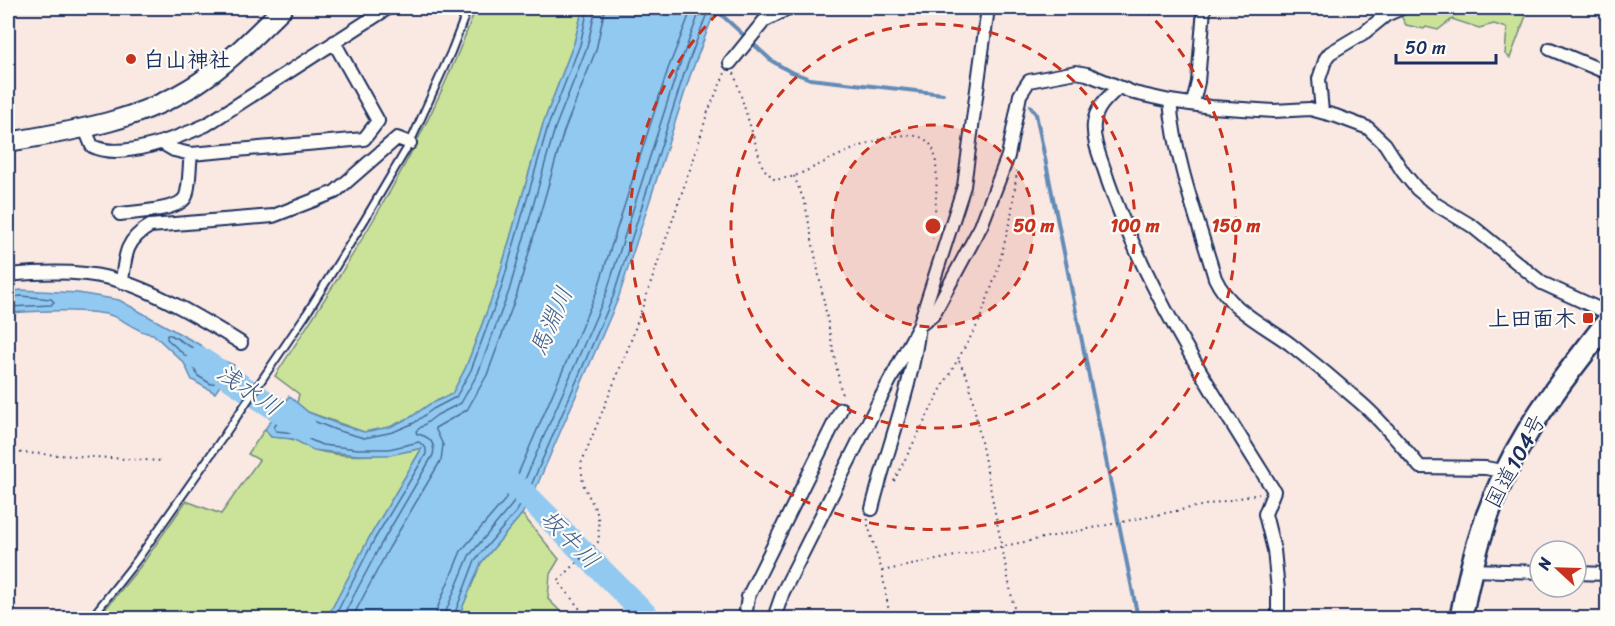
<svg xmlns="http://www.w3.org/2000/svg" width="1615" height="626" font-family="Sriracha,'Klee One',sans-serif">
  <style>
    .green { fill: #cae399; stroke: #72897c; stroke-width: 1.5 }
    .water { fill: #91c9f0; stroke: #628bb6; stroke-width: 1.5 }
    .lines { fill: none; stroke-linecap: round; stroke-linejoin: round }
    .shore { stroke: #4a6d98; stroke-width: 1.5 }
    .stream { stroke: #628bb6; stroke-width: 4 }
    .river { stroke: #91c9f0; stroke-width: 24 }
    .lane-casing { stroke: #1b2f5e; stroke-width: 10 }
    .street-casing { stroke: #1b2f5e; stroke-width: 16 }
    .primary-casing { stroke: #1b2f5e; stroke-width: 22 }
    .highway-casing { stroke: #1b2f5e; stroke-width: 26 }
    .path { stroke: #1b2f5e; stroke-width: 2; stroke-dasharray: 1.5 4.5; stroke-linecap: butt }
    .lane { stroke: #fdfcf7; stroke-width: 6 }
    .street { stroke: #fdfcf7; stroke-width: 12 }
    .primary { stroke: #fdfcf7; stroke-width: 18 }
    .highway { stroke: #fdfcf7; stroke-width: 21 }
    .ring { fill: none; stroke: #c8321e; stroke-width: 3; stroke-dasharray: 10 8 }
    .poi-dot { fill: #c8321e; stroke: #fdfcf7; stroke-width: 2 }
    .labels { text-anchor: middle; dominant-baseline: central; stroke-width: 4.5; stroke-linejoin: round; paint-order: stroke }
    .poi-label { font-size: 22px; font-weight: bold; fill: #1b2f5e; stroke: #fdfcf7; text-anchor: start }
    .street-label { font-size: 22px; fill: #1b2f5e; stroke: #fdfcf7 }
    .water-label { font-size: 24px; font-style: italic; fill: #3e5d8a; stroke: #fdfcf7 }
    .centre { fill: #c8321e; stroke: #fdfcf7; stroke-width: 3 }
    .ring-label { font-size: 18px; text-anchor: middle; font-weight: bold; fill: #c8321e; stroke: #fdfcf7; stroke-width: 4.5; stroke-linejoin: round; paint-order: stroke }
  </style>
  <rect width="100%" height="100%" fill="#fae8e3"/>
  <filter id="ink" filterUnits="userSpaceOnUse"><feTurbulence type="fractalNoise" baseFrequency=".0167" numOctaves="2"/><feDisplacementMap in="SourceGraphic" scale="12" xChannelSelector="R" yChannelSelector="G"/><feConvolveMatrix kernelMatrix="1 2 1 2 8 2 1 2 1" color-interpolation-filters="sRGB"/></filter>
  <g filter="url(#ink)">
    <!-- green -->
    <path class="green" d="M476,8H583L574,43L543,124L496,287L466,367L452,394L430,404L411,417L390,427L364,432L308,412L297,403L299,394L275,376C309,323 344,271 375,217C415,150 449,80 476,8Z
      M1409,8H1529L1510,58L1505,54L1507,28L1494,24L1479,28L1452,19L1438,30L1426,27L1424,29L1406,25L1400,14Z
      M265,429L271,437C278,438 287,437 294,440C302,442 308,448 315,450C346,459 392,456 422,448L369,538L327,618H98L143,563L186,501L221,514L259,460L248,454Z
      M522,514L559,559L550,574L548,599L567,618H458L481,563Z"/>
    <!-- water -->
    <path class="water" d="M583,8H716L690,76L618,299L535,490L522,514L481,563L458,618H327L369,538L422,448L390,455H358L321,451L313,450L293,439L271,437L265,429L289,396L308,412L338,424L364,432L390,427L411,417L430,404L452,394L466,367L496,287L543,124L574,43Z
      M21,290L78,293L119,300L200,345L217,358L234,365L215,393L192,380L184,363L153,334C136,333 123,317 106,314C72,309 43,311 8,313V292Z"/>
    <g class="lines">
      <!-- shore -->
      <path class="shore" d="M8,298L21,296L51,299L54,302L51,305L8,307
        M167,335H171L196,350L206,359L223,366V370L214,383L211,384L198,376L189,359L167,339Z
        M334,618L374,540L426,454V448L419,442L389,449H358L322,445L295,433L276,431L274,427L291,406L306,418L336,430L364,438L393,432L414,423L433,409L456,397L471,370L501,289L548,126L580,45L588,8
        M342,618L381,544L433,455C436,443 429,436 417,434L416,431L437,415L461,403L478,373L509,291L555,128L587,47L596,8
        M352,618L389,548L441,460L443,445L435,428L467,410L487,375L517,294L564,131L596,50L605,8
        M436,618L437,609L461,551L504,501L515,481L597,291L668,69L692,8
        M445,618L446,611L469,556L511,506L523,484L606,294L677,72L701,8
        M453,618L475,560L517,511L530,488L613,297L684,74L709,8"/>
      <!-- stream -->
      <path class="stream" d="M714,8L772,61L789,71L810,79L943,94
        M1030,106L1036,114L1138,618"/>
      <!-- river -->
      <path class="river" d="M199,358L305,428
        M504,478L525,494L649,618"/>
      <!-- lane casing -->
      <g class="lane-casing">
        <path id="lane" d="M91,618L137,560L221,440L307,313L364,221L410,143L451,52L468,8"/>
      </g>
      <!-- street casing -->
      <g class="street-casing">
        <path id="street" d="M1550,49L1608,73
          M730,63L764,21L789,8
          M1119,87C1108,97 1095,108 1094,124C1092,142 1103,163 1108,181C1147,292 1212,392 1274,491L1265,514L1274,550L1278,590V618
          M1170,101C1175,161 1198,221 1215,278C1229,309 1264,325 1290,344C1314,363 1338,383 1361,403C1383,422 1401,445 1420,467L1486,468L1506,472
          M1193,103L1198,82L1204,8
          M1322,112L1319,79L1326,58L1330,53L1365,32L1386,15L1402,8
          M85,129L92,146C122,161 177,138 206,125L388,8
          M162,143L174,150L191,154L364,139L378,121L334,42
          M120,214C134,212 180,211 186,196C190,184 189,167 191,154
          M8,275C40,272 77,270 109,278C151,288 204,320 241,343
          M122,282C125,256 125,240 150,226L273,216L335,192L397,138L410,143
          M872,509C887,448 912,388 919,326L933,315L981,226L1008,156L1020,95L1029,81L1076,72L1087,74L1134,93L1170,101L1211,107L1274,111L1310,109L1336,116L1368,128L1385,144L1403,172L1417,189L1437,205L1472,226L1542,283L1608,313
          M1470,570L1540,572
          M1576,573L1608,574
          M745,618L748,597L841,409
          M774,618L783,592L880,399L919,326L964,186L988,8"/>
      </g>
      <!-- primary casing -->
      <g class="primary-casing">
        <path id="primary" d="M8,142C74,131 140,121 198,83C230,62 256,34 283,8"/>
      </g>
      <!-- highway casing -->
      <g class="highway-casing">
        <path id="highway" d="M1461,618C1473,551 1491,492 1527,433C1550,394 1580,358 1608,321"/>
      </g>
      <!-- path -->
      <path class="path" d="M734,73L763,168L775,180C782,178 790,178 797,175C824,164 912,112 932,147C941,163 934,219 933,239
        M794,176L805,203L842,396
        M959,361L969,381L1016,618
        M8,452L162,461
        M894,481L940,391L979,322L997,272L1011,217L1017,171
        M868,519L867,522L882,571L890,618
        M882,571L1259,494
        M587,618L558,581L599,541L598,515L583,484L581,464L629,346L696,152L707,114L725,73"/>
      <!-- lane -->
      <use href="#lane" class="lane"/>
      <!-- street -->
      <use href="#street" class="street"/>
      <!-- primary -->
      <use href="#primary" class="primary"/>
      <!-- highway -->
      <use href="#highway" class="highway"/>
    </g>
  </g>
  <!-- distance rings -->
  <circle cx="933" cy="226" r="101" fill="#c8321e" fill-opacity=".12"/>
  <g class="ring">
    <circle cx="933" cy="226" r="101"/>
    <circle cx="933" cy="226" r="202"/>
    <path d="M1143 8A303 303 0 1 1 723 8"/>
  </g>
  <!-- markers -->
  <g class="poi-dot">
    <circle cx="131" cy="59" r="6"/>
    <rect x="1582" y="312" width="12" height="12" rx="3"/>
  </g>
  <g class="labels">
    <!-- poi labels -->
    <g class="poi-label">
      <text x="143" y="59">白山神社</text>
      <text x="1576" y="318" text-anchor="end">上田面木</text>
    </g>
    <!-- street labels -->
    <g class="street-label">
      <text transform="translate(1515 461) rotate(-62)">国道104号</text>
    </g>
    <!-- water labels -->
    <g class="water-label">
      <text transform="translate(551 321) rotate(-66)">馬淵川</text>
      <text transform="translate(249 390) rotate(34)">浅水川</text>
      <text transform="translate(570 539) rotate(45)">坂牛川</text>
    </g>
  </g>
  <circle cx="933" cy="226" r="9" class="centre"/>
  <g class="ring-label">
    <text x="1034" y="232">50 m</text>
    <text x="1135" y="232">100 m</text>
    <text x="1236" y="232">150 m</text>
  </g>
  <!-- margin -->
  <rect width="1615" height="626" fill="none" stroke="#fdfcf7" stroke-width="30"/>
  <rect x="15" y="15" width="1585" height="596" fill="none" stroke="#1b2f5e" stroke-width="2" filter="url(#ink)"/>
  <!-- north arrow -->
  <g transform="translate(1558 569) rotate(292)"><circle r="28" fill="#fdfcf7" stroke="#a3aaba" stroke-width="1.5"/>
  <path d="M0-4.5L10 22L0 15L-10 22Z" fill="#c8321e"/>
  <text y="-9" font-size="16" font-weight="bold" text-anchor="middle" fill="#1b2f5e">N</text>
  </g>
  <!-- scale -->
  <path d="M1396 54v9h100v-9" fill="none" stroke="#1b2f5e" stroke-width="3"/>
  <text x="1405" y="54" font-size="18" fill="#1b2f5e" stroke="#fdfcf7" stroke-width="4.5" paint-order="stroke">50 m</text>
</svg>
